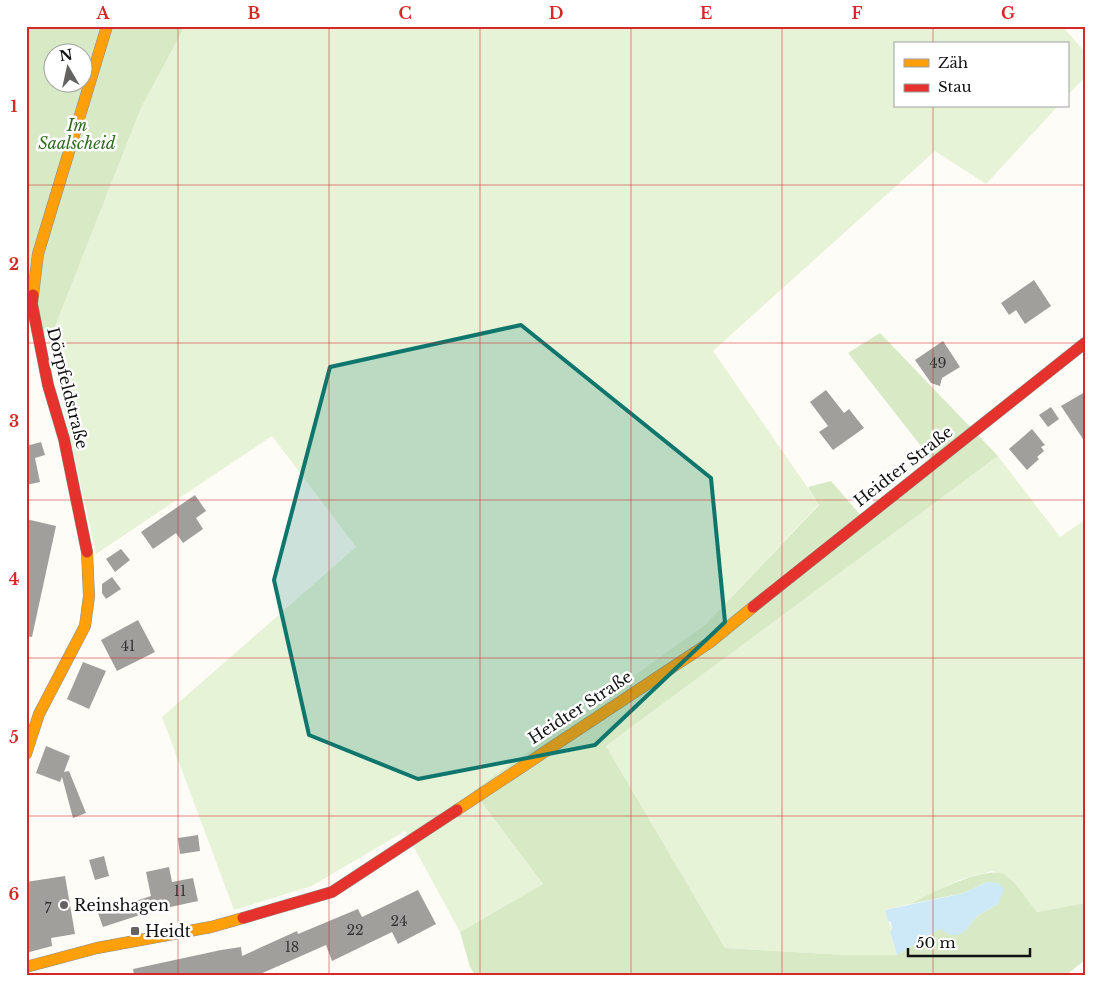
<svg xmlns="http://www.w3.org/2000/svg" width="1111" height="1001" font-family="'Libre Baskerville',serif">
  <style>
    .green { fill: #e7f3d7 }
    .forest { fill: #d8eac5; fill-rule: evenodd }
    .water { fill: #cde8f7 }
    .building { fill: #a19f9c }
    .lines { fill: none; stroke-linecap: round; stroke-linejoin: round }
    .slow-casing { stroke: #8e8d8b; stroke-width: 12 }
    .jam-casing { stroke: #8e8d8b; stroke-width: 12 }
    .slow { stroke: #ff9f0a; stroke-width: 11 }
    .jam { stroke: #e5322d; stroke-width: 11 }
    .marked { fill: #0f766e; fill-opacity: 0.2; stroke: #0f766e; stroke-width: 4; stroke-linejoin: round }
    .grid { fill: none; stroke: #d62828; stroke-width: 1; stroke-opacity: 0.55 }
    .poi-dot { fill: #646362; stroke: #fff; stroke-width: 2 }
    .labels { text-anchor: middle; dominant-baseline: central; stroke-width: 5; stroke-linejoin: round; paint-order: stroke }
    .number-label { font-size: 14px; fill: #353434 }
    .park-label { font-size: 16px; font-style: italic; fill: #2f6b1f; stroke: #fff }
    .street-label { font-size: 16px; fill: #111; stroke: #fff }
    .poi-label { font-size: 16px; fill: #111; stroke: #fff; text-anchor: start }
    .neatline { fill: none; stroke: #d62828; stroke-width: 2 }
    .grid-label { font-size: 16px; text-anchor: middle; font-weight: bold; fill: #d62828 }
  </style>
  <rect width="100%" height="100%" fill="#fdfcf7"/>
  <!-- green -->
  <path class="green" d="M185,26H1062L1085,52V77L1067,96V44H895V106H1058L986,184L935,151L713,351L819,504L706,624L473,791L543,884L460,932L405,831L312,886L234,910L162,717L356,547L272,436L96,554L49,342L141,108Z
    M998,456L1060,537L1085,520V903L1037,912L1006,875L992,871L959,880L910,904L885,910L892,930L890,931L897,955H846L725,948L606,746Z"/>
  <!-- forest -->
  <path class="forest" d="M26,26H185L141,108L49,342L26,293ZM52,52H82V82H52Z
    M880,333L998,456L606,746L725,948L846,955H897L940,929L965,931L977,916L998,904L987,882L964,893L910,904C928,895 990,862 1007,876C1018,885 1028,901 1037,912L1085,903V960L1066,975H475L470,967L460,932L543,884L473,791L706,624L819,505L808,487L831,481L864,519L935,464L848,353Z"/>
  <!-- water -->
  <path class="water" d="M987,882L999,883L1004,889L998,904L977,916L965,931L958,935H950L940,929L897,955L890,931L892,930L891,922L888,921L885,910L964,893Z"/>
  <!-- building -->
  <path class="building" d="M1034,280L1051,306L1025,324L1016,310L1009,315L1001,303Z
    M943,341L960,367L942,378L940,386L931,383L915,360Z
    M826,390L844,413L849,409L864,428L833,450L819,432L828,426L810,402Z
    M1085,392V442L1061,406Z
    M1051,407L1059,419L1048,427L1039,415Z
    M1032,429L1045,445L1041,447L1044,451L1037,457L1039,459L1027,470L1009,449Z
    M41,442L45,455L35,458L40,482L26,485V446Z
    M195,495L206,511L196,518L203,529L183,543L176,533L153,549L141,532Z
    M26,519L56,526L32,637L26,636Z
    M121,549L130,560L115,572L106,559Z
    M112,577L121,589L106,599L102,593V584Z
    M138,620L155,652L117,671L101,640Z
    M83,662L106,671L89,709L67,699Z
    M46,746L70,756L64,772L69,771L86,813L73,818L62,777L60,782L36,773Z
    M198,835L200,851L180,854L178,838Z
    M104,856L109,876L95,880L89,860Z
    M169,867L172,882L193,878L198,901L152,911L103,927L98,913L151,896L146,872Z
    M65,876L75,934L51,938L52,946L26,953V882Z
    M418,890L436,924L398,944L392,932L332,961L326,945L258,975H134L133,969L221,950L241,947L242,956L297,931L298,934L358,909L362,917Z"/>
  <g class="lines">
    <!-- slow casing -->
    <g class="slow-casing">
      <path id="slow" d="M33,295L38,254L107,26
        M26,754L39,714L85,626L89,596L87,552
        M457,810L709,643L753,607
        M26,967L97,948L211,927L243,918"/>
    </g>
    <!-- jam casing -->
    <g class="jam-casing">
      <path id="jam" d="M33,295L32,304L48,385L64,439L87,552
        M753,607L1085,343
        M243,918L332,892L457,810"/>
    </g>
    <!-- slow -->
    <use href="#slow" class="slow"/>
    <!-- jam -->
    <use href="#jam" class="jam"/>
  </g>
  <!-- marked area -->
  <path class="marked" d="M521,325L711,478L725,622L595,745L418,779L309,735L274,580L330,367Z"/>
  <!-- grid -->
  <path class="grid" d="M178,26V975M329,26V975M480,26V975M631,26V975M782,26V975M933,26V44M933,106V975M26,185H1085M26,343H1085M26,500H1085M26,658H1085M26,816H1085"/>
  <!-- markers -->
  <g class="poi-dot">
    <circle cx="64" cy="905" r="5"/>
    <rect x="130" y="926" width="10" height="10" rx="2.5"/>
  </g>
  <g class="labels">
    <!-- number labels -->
    <g class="number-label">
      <text x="938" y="363">49</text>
      <text x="128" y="646">41</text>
      <text x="180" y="891">11</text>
      <text x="48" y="908">7</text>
      <text x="399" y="921">24</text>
      <text x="355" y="930">22</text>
      <text x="292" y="947">18</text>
    </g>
    <!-- park labels -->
    <g class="park-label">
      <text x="77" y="125">Im<tspan x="77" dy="18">Saalscheid</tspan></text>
    </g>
    <!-- street labels -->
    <g class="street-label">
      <text transform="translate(68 388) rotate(76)">Dörpfeldstraße</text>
      <text transform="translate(903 466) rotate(-38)">Heidter Straße</text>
      <text transform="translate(580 707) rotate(-33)">Heidter Straße</text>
    </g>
    <!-- poi labels -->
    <g class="poi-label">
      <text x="74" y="905">Reinshagen</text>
      <text x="145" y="931">Heidt</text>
    </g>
  </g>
  <!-- border -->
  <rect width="1111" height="1001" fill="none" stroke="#ffffff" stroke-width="55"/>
  <!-- legend -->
  <rect x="894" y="42" width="175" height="65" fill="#ffffff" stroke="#a0a0a0"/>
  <rect x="904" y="59" width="25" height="8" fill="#ff9f0a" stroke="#a0a0a0"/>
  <text x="938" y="68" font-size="15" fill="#111111">Zäh</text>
  <rect x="904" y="84" width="25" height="8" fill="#e5322d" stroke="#a0a0a0"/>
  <text x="938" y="92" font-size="15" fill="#111111">Stau</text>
  <!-- north arrow -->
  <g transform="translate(68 68) rotate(351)"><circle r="24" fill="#ffffff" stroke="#a0a0a0"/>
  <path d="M0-4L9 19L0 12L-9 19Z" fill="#646362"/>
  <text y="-8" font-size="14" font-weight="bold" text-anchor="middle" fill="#111111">N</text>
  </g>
  <!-- scale -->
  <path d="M908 948v8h122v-8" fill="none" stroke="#111111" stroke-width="2.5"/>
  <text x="916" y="948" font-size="15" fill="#111111" stroke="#ffffff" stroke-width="4" paint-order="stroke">50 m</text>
  <rect x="28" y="28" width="1056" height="946" class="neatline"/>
  <g class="grid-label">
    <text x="103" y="19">A</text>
    <text x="254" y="19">B</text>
    <text x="405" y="19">C</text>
    <text x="556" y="19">D</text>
    <text x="706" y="19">E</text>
    <text x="857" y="19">F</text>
    <text x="1008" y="19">G</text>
    <text x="14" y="112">1</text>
    <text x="14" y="270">2</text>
    <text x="14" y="427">3</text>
    <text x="14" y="585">4</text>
    <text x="14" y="743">5</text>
    <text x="14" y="900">6</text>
  </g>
</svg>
